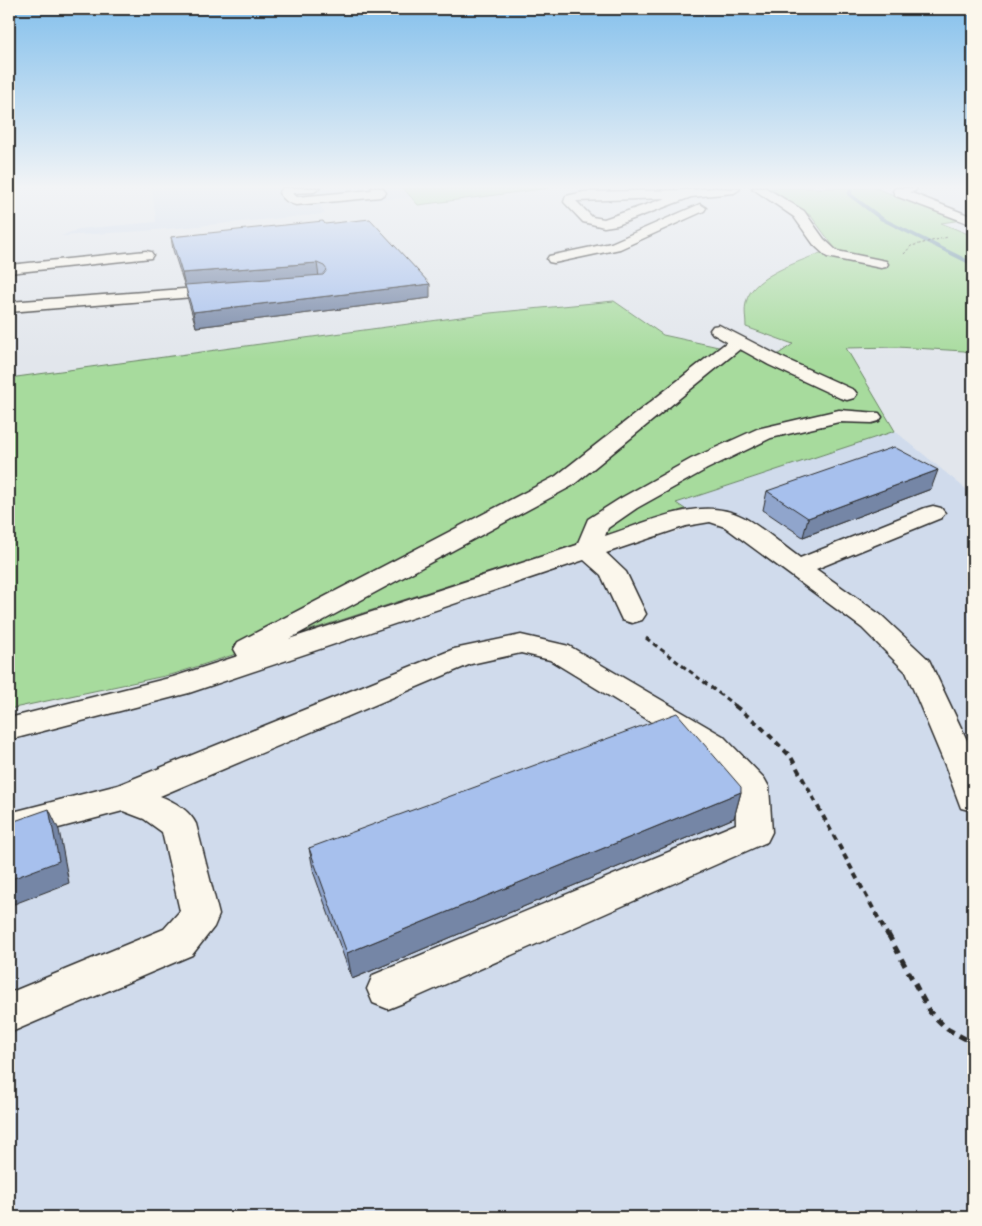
<svg xmlns="http://www.w3.org/2000/svg" width="982" height="1226" font-family="Kalam,sans-serif">
  <style>
    .built { fill: #d0dbec }
    .green { fill: #a7db9d; stroke: #698364 }
    .lines { fill: none; stroke-linecap: round; stroke-linejoin: round }
    .stream { fill: #678fa2; fill-rule: evenodd }
    .minor-casing { stroke: #2b2b2b; stroke-width: 3 }
    .path-far3 { stroke: #2b2b2b; stroke-width: 1; stroke-dasharray: 2.5 2; stroke-linecap: butt }
    .path-far2 { stroke: #2b2b2b; stroke-width: 3; stroke-dasharray: 5 4; stroke-linecap: butt }
    .path-far1 { stroke: #2b2b2b; stroke-width: 4; stroke-dasharray: 6 5; stroke-linecap: butt }
    .path { stroke: #2b2b2b; stroke-width: 5; stroke-dasharray: 8 6; stroke-linecap: butt }
    .minor { fill: #fbf7ec; fill-rule: evenodd }
    .wall { fill: #90a5cc; stroke: #2b2b2b }
    .shaded-wall { fill: #7586a6; stroke: #2b2b2b }
    .building { fill: #a7c0ed; stroke: #2b2b2b }
  </style>
  <rect width="100%" height="100%" fill="#e2e6ec"/>
  <filter id="ink" filterUnits="userSpaceOnUse"><feTurbulence type="fractalNoise" baseFrequency=".02" numOctaves="2"/><feDisplacementMap in="SourceGraphic" scale="10" xChannelSelector="R" yChannelSelector="G"/><feConvolveMatrix kernelMatrix="1 2 1 2 8 2 1 2 1" color-interpolation-filters="sRGB"/></filter>
  <g filter="url(#ink)">
    <!-- built -->
    <path class="built" d="M152,188H403L411,197L320,205L325,214L144,231L61,236L79,229L156,222Z
      M895,431L973,495V1217H9V739L705,523L676,503Z"/>
    <!-- green -->
    <path class="green" d="M403,188H550L418,205Z
      M770,188H878H875L962,220L941,223L973,236V354L964,351L897,347L846,348L895,431L676,503L685,509L174,674L9,709V378L490,313L614,301L663,335L737,351L777,355L793,344L746,327C746,319 744,311 746,303C751,273 811,259 834,247L811,216Z"/>
    <g class="lines">
      <!-- stream -->
      <path class="stream" d="M849,188H853L852,194L884,218L973,262V266L880,220L847,195Z"/>
      <!-- minor casing -->
      <g class="minor-casing">
        <path id="minor" d="M283,188H320L314,192L292,193L297,197L372,190L371,188H383L386,193L380,197L296,205C288,203 284,200 279,193Z
          M715,188L740,189L734,193L691,197L617,225L604,227L583,222L564,202L566,196L584,192L689,190ZM666,198L604,219L592,217L576,201Z
          M752,188H766L804,211L824,239L837,251L886,261L888,264L886,267L881,268L827,257L814,245L794,217Z
          M895,188H917L915,191L909,192L973,217V225L896,196L893,191Z
          M700,204L706,208L704,211L620,249L554,263L549,262L547,259L549,256L611,243Z
          M146,251L151,252L153,255L151,258L9,273V265Z
          M224,286L230,288L232,291L230,294L9,312V302Z
          M719,325L781,357L854,390L857,394L854,398L847,400L840,398L769,365L740,349L572,486L289,639L577,545L588,519L621,498L691,459L757,429L839,410L879,413L882,417L879,421L872,423L839,422L771,438L707,469L637,508L608,528L605,536C647,523 700,495 743,517C763,528 782,545 800,558L925,508L933,506L941,508L945,513L941,518L816,569L882,616L929,660L973,753V811L961,808L945,765L906,672L862,628L725,527L710,522L686,526L606,553L626,572L646,614L642,620L632,623L622,620L601,575L584,560L189,693L9,740V718L173,677L238,656L234,649L238,642L556,476L727,342L713,334L710,330L713,326Z
          M521,635L569,646L723,736L764,778L769,787L772,832L767,842L403,1003L388,1009L373,1003L367,989L373,975L736,824L735,791L701,752L550,660L521,653L471,664L160,796C175,802 189,810 196,824L219,915L214,927L192,955L9,1033V993L164,929L180,911L162,832L144,819L123,811L9,841V813L118,785L454,649Z"/>
      </g>
      <!-- path-far3 -->
      <path class="path-far3" d="M904,254L911,246L948,237"/>
      <!-- path-far2 -->
      <path class="path-far2" d="M646,638L737,707"/>
      <!-- path-far1 -->
      <path class="path-far1" d="M735,706L758,724L791,757L888,936"/>
      <!-- path -->
      <path class="path" d="M888,934L930,1012L947,1029L973,1043"/>
      <!-- minor -->
      <use href="#minor" class="minor"/>
    </g>
    <!-- wall -->
    <path class="wall" d="M325,224L430,298L196,327L188,300L186,287H185L173,250L171,237Z
      M931,489L803,537L763,510L767,491Z
      M741,792L734,818L352,979L314,874L309,848Z"/>
    <!-- shaded-wall -->
    <path class="shaded-wall" d="M317,263L319,277L185,287L182,273Z
      M430,284V298L196,327L193,312Z
      M938,470L931,489L803,537L808,518Z
      M741,792L734,818L352,979L347,953Z
      M49,809L59,830L69,883L9,906V880Z"/>
    <!-- building -->
    <path class="building" d="M370,219L430,284L193,312L185,285L323,275L327,270L324,266L317,263L182,273L171,237L323,221L325,224Z
      M894,447L938,470L808,518L767,491Z
      M677,713L741,787V792L347,953L309,848Z
      M49,809L59,861L9,880V823Z"/>
  </g>
  <!-- sky -->
  <linearGradient id="sky" x2="0" y2="1"><stop stop-color="#84c0ec"/><stop offset="0.52" stop-color="#f2f4f6"/><stop offset="1" stop-color="#f2f4f6" stop-opacity="0"/></linearGradient>
  <rect width="982" height="359" fill="url(#sky)"/>
  <!-- margin -->
  <rect width="982" height="1226" fill="none" stroke="#fbf7ec" stroke-width="30"/>
  <rect x="15" y="15" width="952" height="1196" fill="none" stroke="#2b2b2b" stroke-width="2" filter="url(#ink)"/>
</svg>
